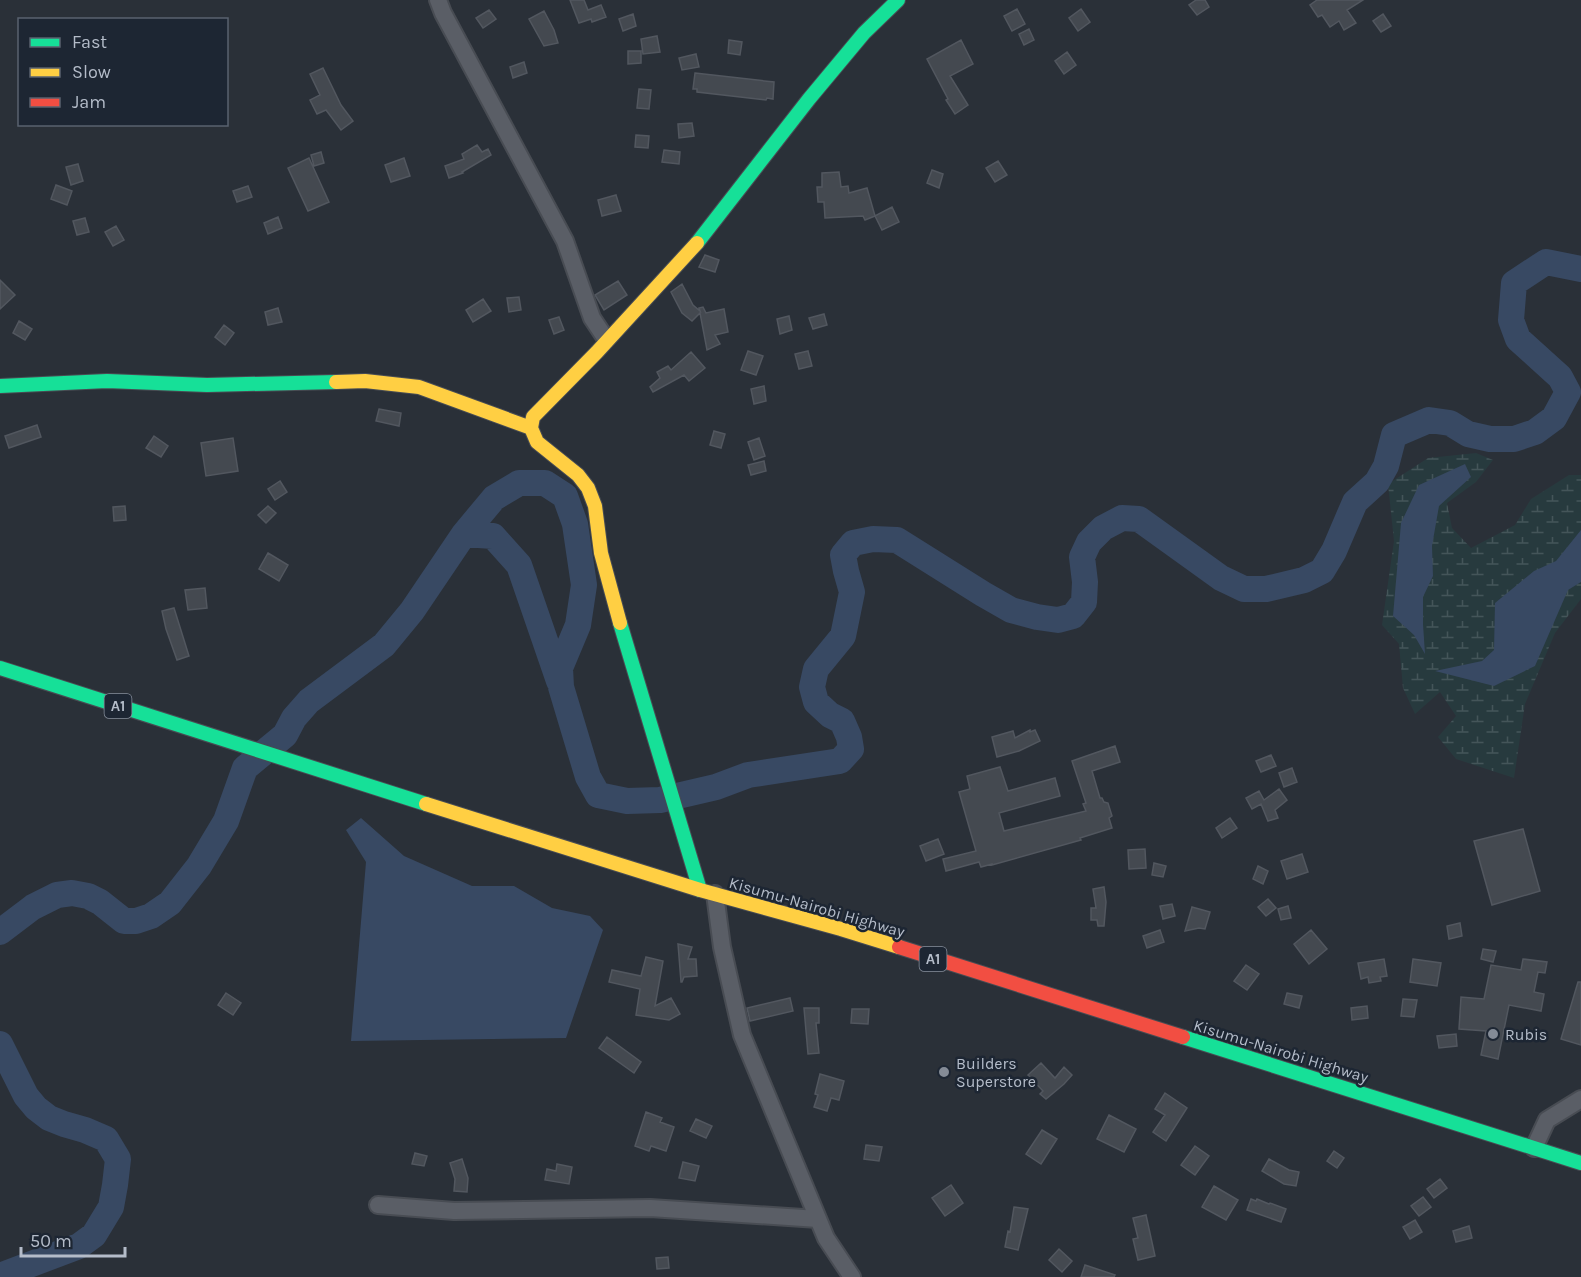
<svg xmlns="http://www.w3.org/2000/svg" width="1581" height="1277" font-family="Karla,sans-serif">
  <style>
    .wetland { fill: url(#wetland-marsh) }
    .water { fill: #384963 }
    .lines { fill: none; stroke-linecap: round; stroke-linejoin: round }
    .river { stroke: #384963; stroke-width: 26 }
    .building { fill: #444950; stroke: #52575f; stroke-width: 1.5 }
    .street-casing { stroke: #484c53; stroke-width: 20 }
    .fast-casing { stroke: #484c53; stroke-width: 16 }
    .slow-casing { stroke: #484c53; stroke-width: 16 }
    .jam-casing { stroke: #484c53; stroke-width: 16 }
    .street { stroke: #5a5e66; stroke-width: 16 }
    .fast { stroke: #16e098; stroke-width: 14 }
    .slow { stroke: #ffcf43; stroke-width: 14 }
    .jam { stroke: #f24e42; stroke-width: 14 }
    .poi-dot { fill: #848b96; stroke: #1d2633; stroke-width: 2 }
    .labels { text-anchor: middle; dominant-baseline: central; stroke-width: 5; stroke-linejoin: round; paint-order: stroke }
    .shield { fill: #1d2633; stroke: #878f9c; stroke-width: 1.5 }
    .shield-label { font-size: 15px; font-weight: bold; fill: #b4bcc9 }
    .street-label { font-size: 16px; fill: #b4bcc9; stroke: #1d2633 }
    .poi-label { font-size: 16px; fill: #b4bcc9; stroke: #1d2633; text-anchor: start }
  </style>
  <defs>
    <pattern id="wetland-marsh" width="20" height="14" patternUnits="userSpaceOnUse" patternTransform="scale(1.5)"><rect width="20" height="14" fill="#273a3e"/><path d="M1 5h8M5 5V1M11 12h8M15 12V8" fill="none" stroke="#445559"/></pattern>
  </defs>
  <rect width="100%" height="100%" fill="#2a3038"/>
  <!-- wetland -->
  <path class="wetland" d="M1476,453L1493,460L1476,482L1447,503L1452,528L1471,548L1515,525L1531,499L1569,475H1581V599L1555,633L1525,704L1514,778L1456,759L1438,737L1456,716L1440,692L1415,714L1403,688L1399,644L1382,625L1394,541L1388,484L1428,458Z"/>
  <!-- water -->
  <path class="water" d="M1465,464L1471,477L1439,506L1432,546L1433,576L1423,597V624L1425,654L1414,635L1393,616L1401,523L1419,485Z
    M1581,530V582L1568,590L1535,666L1494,686L1435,671L1482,661L1494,650L1495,603L1534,571L1556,561Z
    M361,818L404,856L472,886H514L552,908L590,916L603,930L566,1038L351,1041L366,862L346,830Z"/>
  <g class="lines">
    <!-- river -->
    <path class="river" d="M464,534L493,536L519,565L559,681
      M0,932L33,907L57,895L72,893L88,896L100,902L124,921H136L151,916L170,903L199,866L226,821L245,768L285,735L294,718L309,701L384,645L412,611L464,534L494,498L519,483H545L565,496L575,524L584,585L578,625L560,668L561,687L588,777L598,795L627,801L660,800L716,787L748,775L840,761L851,749L849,737L842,721L830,715L816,702L812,687L816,669L843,636L852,592L846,571L843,555L853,543L873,539L897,540L983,594L1011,610L1037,617L1058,620L1073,616L1084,602L1085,582L1082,557L1089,542L1103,528L1122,518L1139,519L1221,578L1244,589H1266L1304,580L1322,571L1334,551L1355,502L1377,482L1386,466L1394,435L1429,420L1450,423L1468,434L1490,439H1514L1535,432L1554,418L1568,392L1560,377L1518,339L1511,320L1514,283L1546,262L1581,269
      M0,1044L26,1096L36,1108L49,1118L64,1124L85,1130L106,1139L118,1159L115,1185L111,1207L94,1235L79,1246L0,1276"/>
  </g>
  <!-- building -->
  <path class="building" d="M570,0H584L588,10L601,5L606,17L592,22L591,19L579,23Z
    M1196,0H1205L1209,7L1197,15L1189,5Z
    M1317,0H1363L1347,10L1356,23L1344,30L1339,21L1330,27L1322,15L1318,17L1310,5Z
    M1017,9L1025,24L1012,31L1004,16Z
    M1081,9L1090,22L1078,31L1069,18Z
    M489,10L496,19L483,28L476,18Z
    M544,11L554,30L558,43L544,46L529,19Z
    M633,14L636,26L623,31L619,19Z
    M1383,14L1391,26L1381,32L1373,21Z
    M1029,29L1034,40L1024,45L1019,34Z
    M657,36L660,52L643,54L641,39Z
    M729,40L742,42L740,55L728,53Z
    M961,40L973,64L950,76L968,105L955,114L946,100L948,99L927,59Z
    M628,51H641V63L628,64Z
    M1067,52L1076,65L1064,74L1055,61Z
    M696,54L699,67L682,70L679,58Z
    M524,62L527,73L513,78L510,67Z
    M323,68L341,105L353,121L341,130L326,110L317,114L310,100L320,95L310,74Z
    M695,73L774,82L773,99L767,98L766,100L697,92V89H693Z
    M639,89L651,90L649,109L637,108Z
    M692,123L694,136L679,138L678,124Z
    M636,135L649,136L648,148L635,147Z
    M477,145L482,152L488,149L491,155L462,172L463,173L449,178L445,166L464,159L462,154Z
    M664,150L680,152L679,164L662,162Z
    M321,152L324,163L314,166L311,155Z
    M309,158L329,202L308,211L288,168Z
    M404,158L410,176L391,182L385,165Z
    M998,161L1007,175L995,182L986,168Z
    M78,164L83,181L71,185L66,167Z
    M932,170L943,174L939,188L927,183Z
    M839,172L841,187L848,186L849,193L867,188L875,216L892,207L899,222L882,230L875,216L865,220L863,216L825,218L824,202H818L817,187H822V173Z
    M56,185L72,191L67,205L51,199Z
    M248,186L252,197L237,202L233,191Z
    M616,195L621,211L602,216L598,200Z
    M278,217L282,228L268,234L264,223Z
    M85,218L89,232L77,235L73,221Z
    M116,226L124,240L113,246L105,232Z
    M705,255L719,260L715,272L699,267Z
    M0,280L15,295L0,309Z
    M618,281L627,295L604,310L595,295Z
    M682,284L693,305L700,311L699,308L703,307L706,313L724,309L728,332L715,335L720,344L707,350L700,313L692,321L682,313L671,292Z
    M519,297L521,310L509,312L507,298Z
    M483,299L491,311L473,322L466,310Z
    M278,308L282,322L268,325L265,312Z
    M824,314L827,325L813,329L809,318Z
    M789,316L792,330L780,334L777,319Z
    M559,317L564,330L554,334L549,320Z
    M19,321L32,329L25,340L13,333Z
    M224,325L234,333L225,345L215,337Z
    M748,351L763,356L756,375L741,370Z
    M808,351L812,366L799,369L795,354Z
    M691,352L705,368L689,381L684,375L653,392L650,387L660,378L657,372L668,366L671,370Z
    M764,386L766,401L754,404L751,389Z
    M379,409L401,413L399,426L376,421Z
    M37,425L41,437L9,448L5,436Z
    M714,431L725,434L721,448L710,445Z
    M154,436L168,446L161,457L146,448Z
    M233,438L238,471L206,476L201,443Z
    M759,438L765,456L754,460L748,442Z
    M764,461L766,471L751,475L748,465Z
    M280,481L287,492L275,500L268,489Z
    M125,506L126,520L114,521L113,507Z
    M268,506L276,513L266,523L258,515Z
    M268,553L288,565L279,581L259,569Z
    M205,588L207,608L188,610L185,590Z
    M174,608L189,656L177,660L166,629L162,611Z
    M1030,730V732L1035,730L1040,741L1019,751L997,757L992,737L1013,731L1015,738Z
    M1115,746L1120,762L1092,771L1100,798H1102L1104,802L1108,803L1112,816L1109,818L1112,828L1080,838L1081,840L992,865V864L981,867L979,862L946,871L943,859L976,851L959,792L970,789L967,776L1000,767L1008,791L1055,778L1060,796L999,813L1004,831L1086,811L1083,804L1086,803L1072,761Z
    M1271,755L1276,766L1261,772L1256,761Z
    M1292,768L1297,782L1284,787L1279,773Z
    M1279,789L1287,800L1275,810L1278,818L1268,821L1261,804L1252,809L1246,798L1259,791L1264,800Z
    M1230,818L1237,828L1222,838L1216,828Z
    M1523,829L1540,891L1492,905L1474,841Z
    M938,839L944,854L926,861L920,846Z
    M1145,849L1146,868L1129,869L1128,850Z
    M1302,854L1308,872L1287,879L1281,861Z
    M1154,863L1166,866L1163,877L1152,875Z
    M1258,866L1268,871L1263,884L1253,879Z
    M1104,887L1106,902L1104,926H1098L1097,920H1091V908H1096L1093,889Z
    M1268,899L1276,908L1266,916L1258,907Z
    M1172,904L1175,916L1163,919L1160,906Z
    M1288,906L1291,918L1281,920L1278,909Z
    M1192,907L1210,912L1205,929L1199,928L1185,931Z
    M1460,923L1462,936L1449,939L1447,926Z
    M1160,930L1164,942L1147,948L1143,936Z
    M1311,930L1327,949L1309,964L1294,944Z
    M678,944L692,947L688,959H696L697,976L684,977L682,982H681Z
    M1483,949L1496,951L1493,962L1481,959Z
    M646,957L663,961L655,1006L671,998L680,1014L669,1020L636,1015L640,989L609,982L612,970L641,976Z
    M1384,959L1387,976L1380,977L1381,981L1369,983L1368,977L1361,979L1358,963Z
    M1413,959L1441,963L1437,986L1410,982Z
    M1523,959L1547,962L1545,973L1538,972L1534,992L1544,994L1541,1011L1509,1005L1498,1059L1481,1055L1486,1031L1459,1029L1461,997L1484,999L1491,965L1521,970Z
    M1246,965L1259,974L1247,990L1234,981Z
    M1578,982H1581V1045L1561,1039Z
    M226,993L241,1003L233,1015L218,1005Z
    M1287,993L1302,996L1299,1008L1284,1004Z
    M790,998L793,1011L750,1021L747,1008Z
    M1403,999L1417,1000L1414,1017L1401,1016Z
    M1367,1006L1368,1018L1352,1020L1351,1008Z
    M804,1008H819V1023H816L819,1053L808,1054Z
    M852,1009H869L868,1024L851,1023Z
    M1456,1034L1457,1046L1439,1048L1437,1036Z
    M607,1037L641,1062L634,1073L599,1048Z
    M1041,1063L1055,1078L1064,1067L1072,1075L1064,1084L1046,1099L1040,1094L1043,1091L1028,1075Z
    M820,1074L844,1081L839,1100L831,1098L827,1111L814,1107L818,1095L815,1094Z
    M1165,1093L1187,1108L1166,1141L1153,1132L1165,1115L1155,1109Z
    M646,1112L662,1118L660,1122L674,1127L666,1151L651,1146L649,1151L635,1146Z
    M1109,1115L1136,1129L1124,1152L1097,1139Z
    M696,1119L712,1126L706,1138L690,1131Z
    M1042,1130L1057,1139L1041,1164L1026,1154Z
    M866,1145L882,1147L879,1161L864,1159Z
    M1195,1146L1209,1156L1195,1175L1181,1165Z
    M1334,1151L1344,1158L1337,1168L1327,1161Z
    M415,1153L427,1156L424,1166L412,1164Z
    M462,1159L468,1178L467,1192L454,1191L455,1179L450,1163Z
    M1269,1159L1289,1170L1299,1172L1296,1186L1284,1184L1262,1171Z
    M683,1162L699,1166L695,1181L679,1178Z
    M557,1164L572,1167L569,1184L545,1180L547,1169L556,1171Z
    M1440,1179L1447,1188L1434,1198L1427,1189Z
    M951,1185L963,1203L945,1216L932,1198Z
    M1214,1186L1238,1200L1226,1220L1202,1207Z
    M1423,1197L1431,1207L1419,1216L1411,1206Z
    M1251,1199L1256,1201L1257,1199L1269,1204L1270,1203L1286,1209L1281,1222L1247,1210Z
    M1014,1207L1028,1209L1018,1250L1005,1247L1008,1231L1010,1232Z
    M1146,1215L1155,1256L1138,1260L1133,1239L1138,1238L1133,1218Z
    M1415,1220L1422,1232L1410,1239L1403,1227Z
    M1469,1226L1472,1238L1456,1242L1453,1231Z
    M1059,1249L1072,1261L1062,1272L1049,1260Z
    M668,1257L669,1268L657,1269L656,1258Z
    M1085,1265L1115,1275L1114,1277H1081Z"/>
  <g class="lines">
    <!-- street casing -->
    <g class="street-casing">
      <path id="street" d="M438,0L443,13L565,241L592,318L604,336
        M715,894L722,947L742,1035L826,1238L852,1277
        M1534,1148L1547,1120L1581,1099
        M378,1205L454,1211L650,1208L818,1219"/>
    </g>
    <!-- fast casing -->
    <g class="fast-casing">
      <path id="fast" d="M697,243L809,99L864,33L898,0
        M0,386L107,381L207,385L336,382
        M620,623L700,890
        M0,668L426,804
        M1183,1037L1581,1163"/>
    </g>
    <!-- slow casing -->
    <g class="slow-casing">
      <path id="slow" d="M336,382L365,381L419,387L531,428
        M620,623L601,553L595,506L588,488L578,475L537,442L531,428L533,417L597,352L697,243
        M426,804L700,890L841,929L899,947"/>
    </g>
    <!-- jam casing -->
    <g class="jam-casing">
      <path id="jam" d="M899,947L1183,1037"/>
    </g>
    <!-- street -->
    <use href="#street" class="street"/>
    <!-- fast -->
    <use href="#fast" class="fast"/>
    <!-- slow -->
    <use href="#slow" class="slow"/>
    <!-- jam -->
    <use href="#jam" class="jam"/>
  </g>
  <!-- markers -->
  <g class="poi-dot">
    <circle cx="1493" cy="1034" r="6"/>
    <circle cx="944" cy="1072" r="6"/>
  </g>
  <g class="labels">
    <!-- shield labels -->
    <g class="shield">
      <rect x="104.5" y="694" width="27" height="24" rx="4.5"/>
      <rect x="919.5" y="947" width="27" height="24" rx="4.5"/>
    </g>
    <g class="shield-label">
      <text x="118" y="706">A1</text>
      <text x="933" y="959">A1</text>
    </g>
    <!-- street labels -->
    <g class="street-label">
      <text transform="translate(817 907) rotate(16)">Kisumu-Nairobi Highway</text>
      <text transform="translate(1281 1051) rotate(17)">Kisumu-Nairobi Highway</text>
    </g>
    <!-- poi labels -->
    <g class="poi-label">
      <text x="1505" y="1034">Rubis</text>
      <text x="956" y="1063">Builders<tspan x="956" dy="18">Superstore</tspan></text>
    </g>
  </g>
  <!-- legend -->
  <rect x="18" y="18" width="210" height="108" fill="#1d2633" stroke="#59626f" stroke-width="1.5"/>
  <rect x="30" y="38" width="30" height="9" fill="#16e098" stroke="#59626f" stroke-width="1.5"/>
  <text x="72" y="48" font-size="18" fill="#b4bcc9">Fast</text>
  <rect x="30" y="68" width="30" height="9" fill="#ffcf43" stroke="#59626f" stroke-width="1.5"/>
  <text x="72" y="78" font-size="18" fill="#b4bcc9">Slow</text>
  <rect x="30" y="98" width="30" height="9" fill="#f24e42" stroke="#59626f" stroke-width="1.5"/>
  <text x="72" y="108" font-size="18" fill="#b4bcc9">Jam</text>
  <!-- scale -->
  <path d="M21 1247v9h104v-9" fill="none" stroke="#b4bcc9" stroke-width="3"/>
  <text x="30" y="1247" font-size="18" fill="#b4bcc9" stroke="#1d2633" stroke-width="4.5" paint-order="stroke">50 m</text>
</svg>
